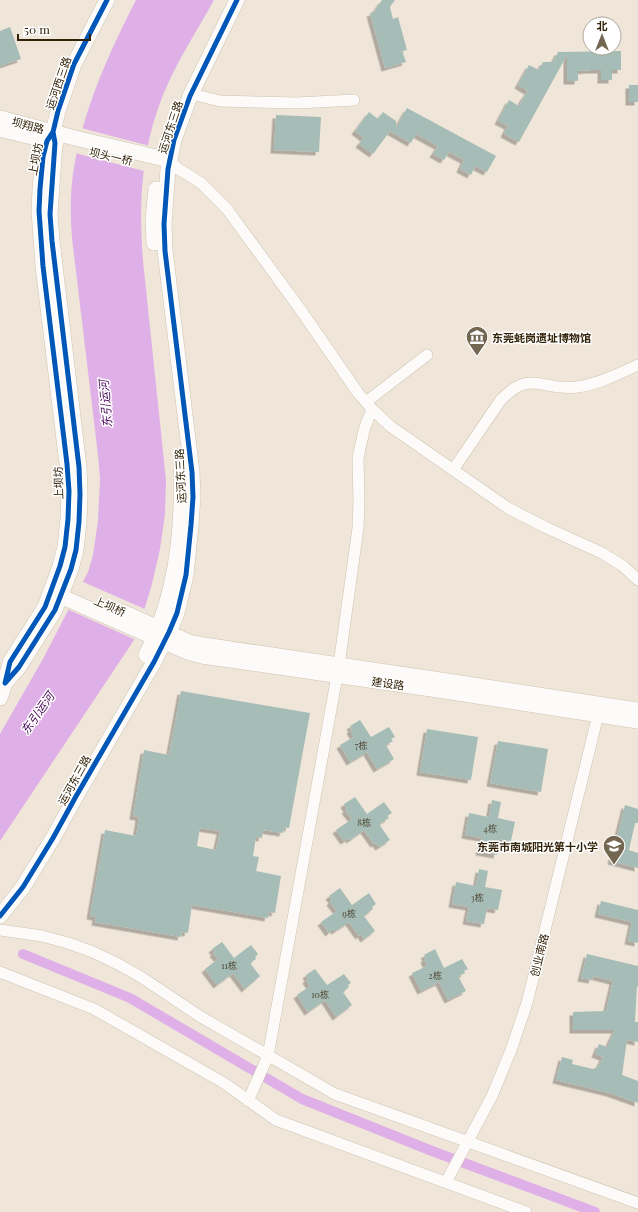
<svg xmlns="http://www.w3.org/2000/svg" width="638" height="1212" font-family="'Playfair Display','Noto Sans SC',serif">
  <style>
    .water { fill: #dfafe8 }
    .pier { fill: #efe6d9 }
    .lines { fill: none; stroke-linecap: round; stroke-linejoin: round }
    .canal { stroke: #dfafe8; stroke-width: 10 }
    .building { fill: #a6bcb6; fill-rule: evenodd; filter: url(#shadow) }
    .street-casing { stroke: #cfc3b1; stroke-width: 12 }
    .secondary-casing { stroke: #cfc3b1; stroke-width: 16 }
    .street { stroke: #fdfbf9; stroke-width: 11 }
    .secondary { stroke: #fdfbf9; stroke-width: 15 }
    .cycleway-casing { stroke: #fff; stroke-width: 8 }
    .cycleway { stroke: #0057b8; stroke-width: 5 }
    .labels { text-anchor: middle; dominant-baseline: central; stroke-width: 3; stroke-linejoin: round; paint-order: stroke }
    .number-label { font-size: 9px; fill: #4f4834 }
    .street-label { font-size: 11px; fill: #322208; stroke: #fff }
    .poi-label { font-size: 11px; font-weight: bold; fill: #322208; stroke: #fff; text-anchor: start }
    .water-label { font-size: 12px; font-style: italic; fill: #470859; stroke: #fff }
  </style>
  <defs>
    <filter id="shadow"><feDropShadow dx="-3.5" dy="3.5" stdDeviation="0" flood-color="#0004"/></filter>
  </defs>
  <rect width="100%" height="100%" fill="#efe6d9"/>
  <!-- water -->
  <path class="water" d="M136,0H214C198,29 179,58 166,88C142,143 138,201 143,261L166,480L165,514L160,549L152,584L136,637L0,841V734L44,657L88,572L93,555L98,521L100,479L98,455L72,238C70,213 70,187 75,162C85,105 110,51 136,0Z"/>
  <!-- pier -->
  <path class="pier" d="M81,128L150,146L144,171L75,153Z
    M81,581L147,610L136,640L67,609Z"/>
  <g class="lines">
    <!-- canal -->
    <path class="canal" d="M23,954L130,998L302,1099L432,1151L595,1212"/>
  </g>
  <!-- building -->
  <path class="building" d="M382,0H395L390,7L393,19L398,17L407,50L402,51L406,62L385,68L370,13L374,12Z
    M10,27L21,59L0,66V31Z
    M621,51V70H612V80H601V70H590L578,71V81H567V55L519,142L504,134L508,126L498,121L509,100L519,106L523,98L528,91L518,85L529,65L539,70L543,62H553L558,52Z
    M629,85H638V102H629Z
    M407,108L496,156L487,172L475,166L471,175L460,169L464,160L449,152L444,160L433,154L438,146L416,134L411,143L390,131L373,154L359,144L364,138L355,131L369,112L378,119L383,112L396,121V128Z
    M276,115L321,117L319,152L274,150Z
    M181,691L310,713L289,828L284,827L283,833L263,830L262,838L256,837L253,856L259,857L256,871L281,876L275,913L269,912L268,918L192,905L188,933L182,932L181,937L95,922L96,917L90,916L105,830L136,836L139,817L133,816L144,750L169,755ZM200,828L220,831L216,850L197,846Z
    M360,720L371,737L389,727L395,737L391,739L393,741L386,745L394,759L377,769L367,752L350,762L340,745L354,737L350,730L352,729L350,726Z
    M427,729L478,737L471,780L420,772Z
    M498,741L548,749L541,792L490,783Z
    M355,797L367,814L384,802L392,813L387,816L389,818L379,824L390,840L379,847L376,843L374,844L364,830L350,840L349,838L344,841L336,830L352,819L345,810L347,809L344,804Z
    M492,800L501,802L498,818L515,822L511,841L500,839L497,855L479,852L482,838L465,835L469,813L489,817Z
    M625,805L638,809V823H635L629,850L638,853V868L611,861Z
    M479,869L488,871L485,887L502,890L498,910L487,908L484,924L466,921L469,907L452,904L456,882L476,886Z
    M340,888L352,905L369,893L376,904L372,907L373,909L364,916L375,931L364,939L361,934L359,936L349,922L335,931L333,929L329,933L321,922L337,911L330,902L332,900L329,896Z
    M601,901L638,910V943L628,941L632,922L598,914Z
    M222,942L234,958L251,945L258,954L255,957L256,959L250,963L260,976L245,989L233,973L217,985L205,969L218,959L213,953L215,952L212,949Z
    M435,949L444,968L462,959L468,969L464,971L465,973L458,976L466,991L448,1000L439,982L421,991L412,973L427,966L424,959L426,958L424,955Z
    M587,954L638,966V987L637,986L635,1022H638V1042L627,1040L622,1075L638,1081V1103L610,1093L556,1080L562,1057L573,1060L572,1064L593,1069L598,1067L603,1057L595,1054L599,1044L607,1047L615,1030H573V1012L606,1011L613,981L593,976L592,980L581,978Z
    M315,969L327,985L344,974L351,983L348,985L349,987L343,992L352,1005L336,1017L325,1000L308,1012L297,995L310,986L306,980L308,978L306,975Z"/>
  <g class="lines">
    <!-- street casing -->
    <g class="street-casing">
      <path id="street" d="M192,94L220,101L297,103L354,100
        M169,160L177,168L201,183L227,209L300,309L358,393L372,409L390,426L508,508L545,527L602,553L623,566L638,580
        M366,402L427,355
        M453,470L500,401C531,367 542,392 577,387C599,384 618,374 638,365
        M0,930L42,936L68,943L93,952L118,964L141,977L201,1017L335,1094L638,1203
        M0,972L94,1009L224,1083L276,1120L526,1212
        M248,1101L268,1056L339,665L358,528L359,501L358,459L360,448L365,427L372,409
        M446,1182L492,1096L511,1050L527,1003L598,715"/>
    </g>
    <!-- secondary casing -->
    <g class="secondary-casing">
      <path id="secondary" d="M0,118L79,139L169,160
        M0,129L56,143
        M53,132L55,143L50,214L52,241L79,467L80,494L79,522L76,550L71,569L55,610L19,667L5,683L10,662L45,607L60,566L65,547L68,519L69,491L67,464L43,266L39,211L40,189L43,157L47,141L53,132L58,111L74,64L107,0
        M154,243L153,220L156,189
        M51,592L187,652L202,656L438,690L638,721
        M123,612L189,642L204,645L440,680L638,710
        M146,655C175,599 183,536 181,473
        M0,698L5,683
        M0,916L23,887L53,838L75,798L154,662L169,632L177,613L186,575L191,525L193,497L192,472L165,251L164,224L168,169L174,140L190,96L237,0"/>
    </g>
    <!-- street -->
    <use href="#street" class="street"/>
    <!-- secondary -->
    <use href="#secondary" class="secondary"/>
    <!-- cycleway casing -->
    <g class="cycleway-casing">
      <path id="cycleway" d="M53,132L55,143L50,214L52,241L79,467L80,494L79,522L76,550L71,569L55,610L19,667L5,683L10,662L45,607L60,566L65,547L68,519L69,491L67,464L43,266L39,211L40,189L43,157L47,141L53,132L58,111L74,64L107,0
        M0,916L23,887L53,838L75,798L154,662L169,632L177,613L186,575L191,525L193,497L192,472L165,251L164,224L168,169L174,140L190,96L237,0"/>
    </g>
    <!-- cycleway -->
    <use href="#cycleway" class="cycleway"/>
  </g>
  <!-- icons -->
  <defs>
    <g id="museum-pin" transform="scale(1.15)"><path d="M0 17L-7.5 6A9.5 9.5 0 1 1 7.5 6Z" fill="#746751" stroke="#fff"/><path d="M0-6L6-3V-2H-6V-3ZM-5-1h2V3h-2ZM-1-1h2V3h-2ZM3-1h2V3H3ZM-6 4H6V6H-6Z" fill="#fff"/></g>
    <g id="school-pin" transform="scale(1.15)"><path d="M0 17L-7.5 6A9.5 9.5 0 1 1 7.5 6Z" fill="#746751" stroke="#fff"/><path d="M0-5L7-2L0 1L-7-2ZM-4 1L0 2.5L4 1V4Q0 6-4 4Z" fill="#fff"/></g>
  </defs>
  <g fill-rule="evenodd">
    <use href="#museum-pin" x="477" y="337"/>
    <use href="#school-pin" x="614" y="846"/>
  </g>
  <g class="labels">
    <!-- number labels -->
    <g class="number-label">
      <text x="361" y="745">7栋</text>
      <text x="364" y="822">8栋</text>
      <text x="490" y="828">4栋</text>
      <text x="477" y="897">3栋</text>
      <text x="349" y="913">9栋</text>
      <text x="229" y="965">11栋</text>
      <text x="435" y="975">2栋</text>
      <text x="320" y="994">10栋</text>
    </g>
    <!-- street labels -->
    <g class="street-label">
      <text transform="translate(58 83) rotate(-71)">运河西三路</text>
      <text transform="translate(28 125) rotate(15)">坝翔路</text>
      <text transform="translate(170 127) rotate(-72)">运河东三路</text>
      <text transform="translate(111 156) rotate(13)">坝头一桥</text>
      <text transform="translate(35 159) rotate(-79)">上坝坊</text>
      <text transform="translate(180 476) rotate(-93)">运河东三路</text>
      <text transform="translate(58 483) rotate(-92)">上坝坊</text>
      <text transform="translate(110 606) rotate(24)">上坝桥</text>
      <text transform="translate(388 683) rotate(8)">建设路</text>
      <text transform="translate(74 780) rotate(-61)">运河东三路</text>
      <text transform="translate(539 955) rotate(-76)">创业南路</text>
    </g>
    <!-- poi labels -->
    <g class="poi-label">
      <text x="492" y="337">东莞蚝岗遗址博物馆</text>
      <text x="598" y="846" text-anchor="end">东莞市南城阳光第十小学</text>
    </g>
    <!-- water labels -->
    <g class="water-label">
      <text transform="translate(105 404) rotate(-95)">东引运河</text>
      <text transform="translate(37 713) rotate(-55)">东引运河</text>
    </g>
  </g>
  <!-- north arrow -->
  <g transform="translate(602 36)"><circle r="19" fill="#ffffff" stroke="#ada79c"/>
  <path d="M0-3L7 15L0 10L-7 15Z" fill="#746751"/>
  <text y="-6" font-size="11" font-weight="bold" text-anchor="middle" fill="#322208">北</text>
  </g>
  <!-- scale -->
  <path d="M18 34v6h72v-6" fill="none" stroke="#322208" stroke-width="2"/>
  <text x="24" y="34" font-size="12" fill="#322208" stroke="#ffffff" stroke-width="3" paint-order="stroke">50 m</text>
</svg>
